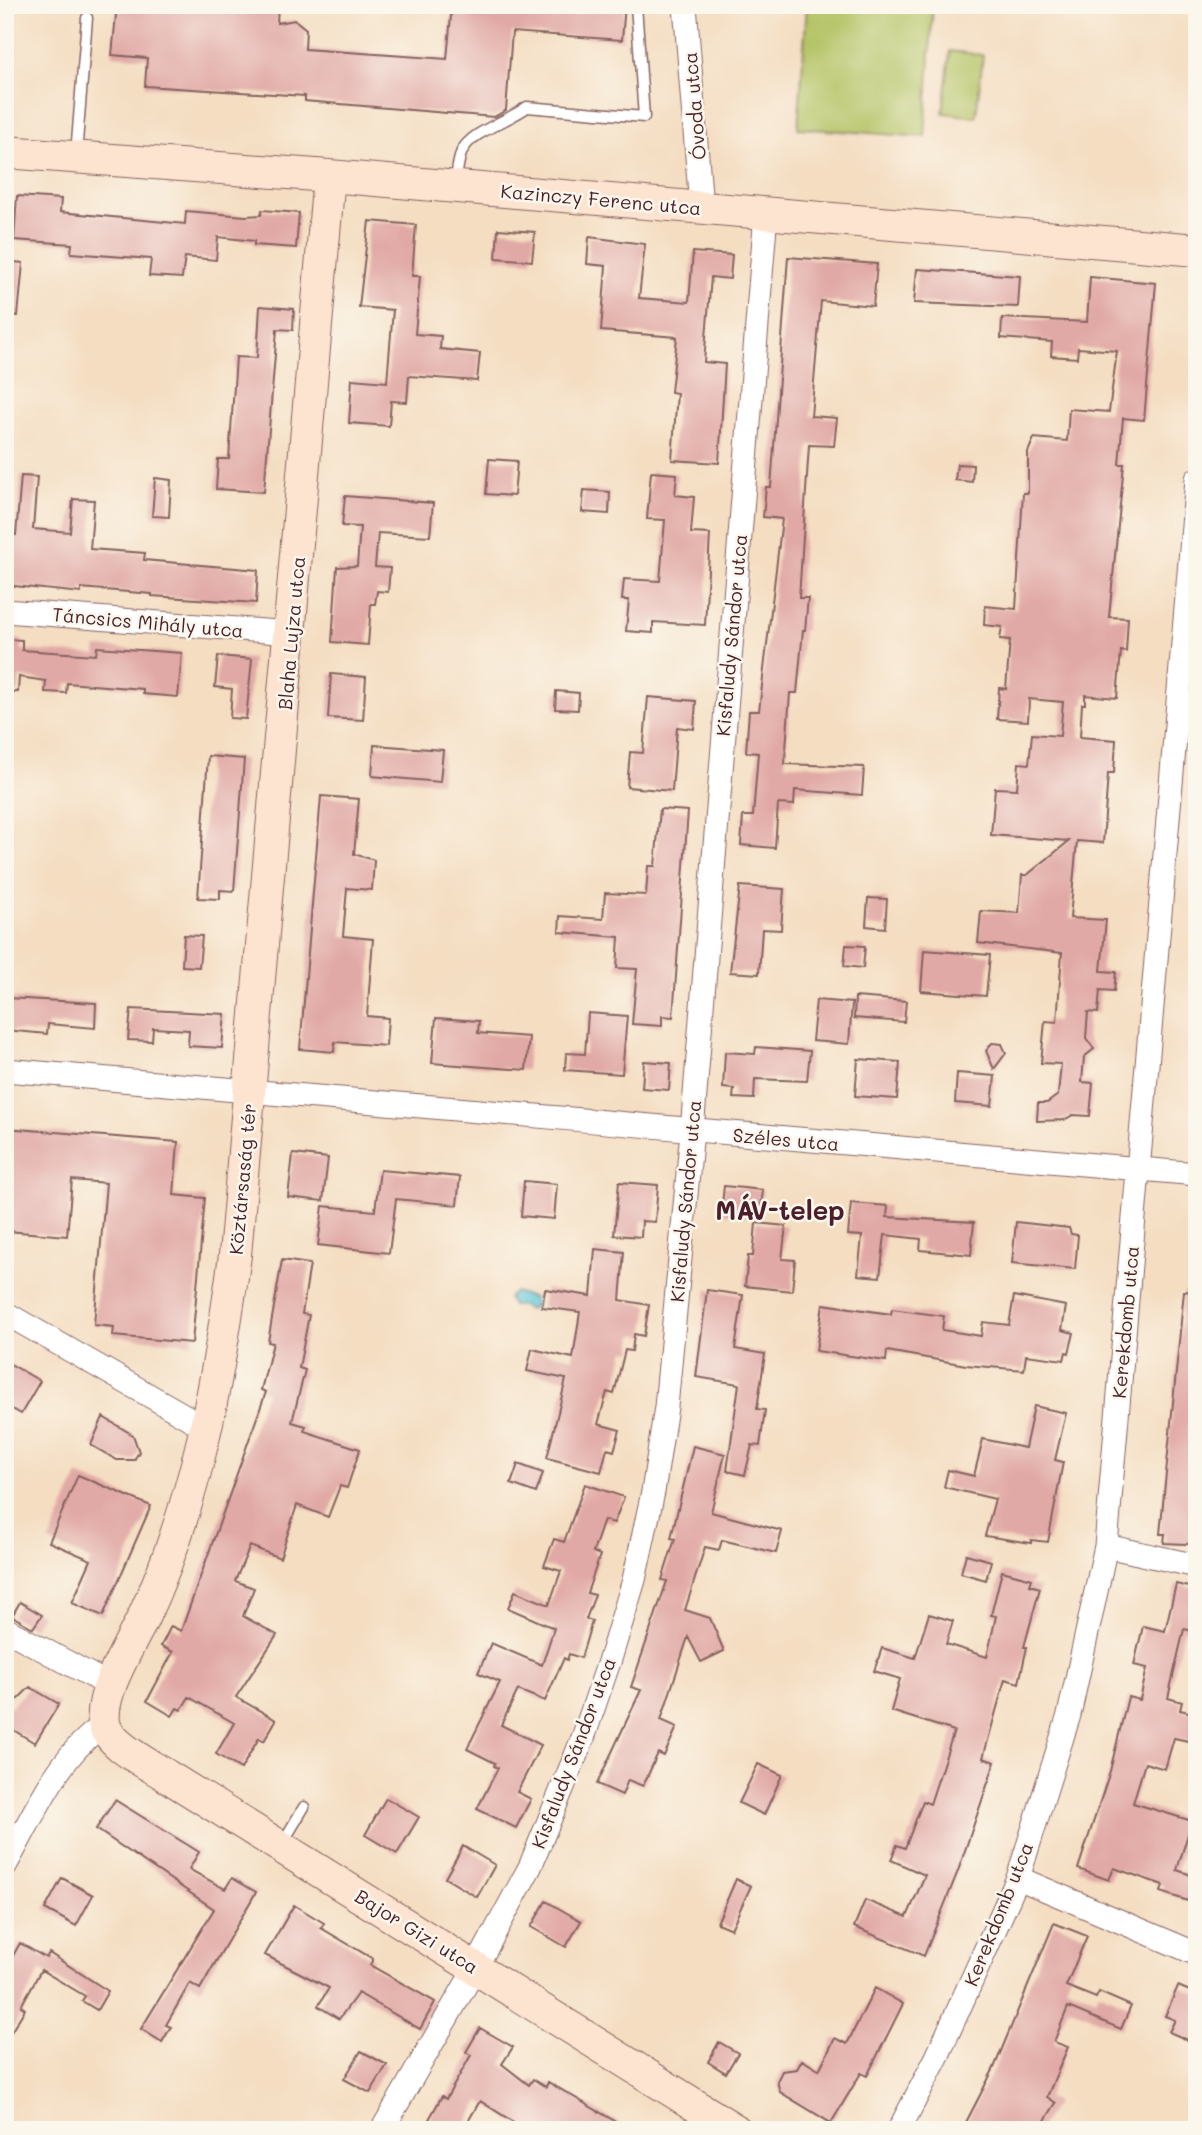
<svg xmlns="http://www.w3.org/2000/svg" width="1202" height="2135" font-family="Mali,sans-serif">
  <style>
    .green { fill: #b4c365; stroke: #7f7148; stroke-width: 2 }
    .water { fill: #5cc5d8; stroke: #537282; stroke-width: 2 }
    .building { fill: #e1a9a5 }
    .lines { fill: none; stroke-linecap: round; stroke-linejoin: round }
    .lane-casing { stroke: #866260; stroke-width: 13 }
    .street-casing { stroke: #866260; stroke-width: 25 }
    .secondary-casing { stroke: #866260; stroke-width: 34 }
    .lane { stroke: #fff; stroke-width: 10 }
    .street { stroke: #fff; stroke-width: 23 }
    .secondary { stroke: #fde4d0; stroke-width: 32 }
    .labels { text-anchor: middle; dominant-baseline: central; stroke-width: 5; stroke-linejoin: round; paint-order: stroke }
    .street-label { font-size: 19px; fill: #4a1f2b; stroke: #fbf7ec }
    .district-label { font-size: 26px; font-weight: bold; fill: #4a1f2b; stroke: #fbf7ec }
  </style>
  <rect width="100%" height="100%" fill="#fbf7ec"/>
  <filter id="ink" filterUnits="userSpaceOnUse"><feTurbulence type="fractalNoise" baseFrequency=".0143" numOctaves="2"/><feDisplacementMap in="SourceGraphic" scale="14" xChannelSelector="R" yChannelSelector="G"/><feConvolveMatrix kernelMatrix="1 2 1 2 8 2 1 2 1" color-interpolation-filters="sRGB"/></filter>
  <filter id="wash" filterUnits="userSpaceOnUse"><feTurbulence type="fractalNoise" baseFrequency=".00686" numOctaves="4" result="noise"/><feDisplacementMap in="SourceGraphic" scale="28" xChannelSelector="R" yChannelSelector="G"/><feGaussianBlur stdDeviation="1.57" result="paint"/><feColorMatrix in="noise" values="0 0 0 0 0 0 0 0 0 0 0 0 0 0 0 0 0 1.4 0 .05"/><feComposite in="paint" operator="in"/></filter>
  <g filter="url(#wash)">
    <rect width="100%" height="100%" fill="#f4ddc1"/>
    <!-- green -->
    <path class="green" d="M807,5H933L925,137L798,128Z
      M950,51L983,55L976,117L943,113Z"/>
    <!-- water -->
    <path class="water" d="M515,1292L533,1298L536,1305L529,1310L522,1306H512L508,1298Z"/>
    <g id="blocks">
      <!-- building -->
      <path class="building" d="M117,5H278L277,23L295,20L306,29L305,49L447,59L452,5H625L622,40L512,32L506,110L494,117L305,101V96L145,86L147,58L112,55Z
        M17,196L61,199L60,212L185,224L186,211L246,216L261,215L262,210L299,213L296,248L254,245V241L218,237L216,260L185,257L182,278L149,276L151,259L71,253L72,244L14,240Z
        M369,221L416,225L412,276H420L415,334L441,336L440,349L480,353L477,381L409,376L407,402L391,401L389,426L349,423L352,379L387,382L393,310L359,307Z
        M498,229L535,232L532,261L496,258Z
        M589,237L645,244L639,298L689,302L693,252L732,255L730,279L711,277L704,362L725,364L719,463L672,460L677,393L671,392L677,337L601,331L606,266L587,264Z
        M788,257L877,264L873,306L821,301L811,416L837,418L834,446L809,445L799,598H808L805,630H803L797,693H790L785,764L864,767L862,795L795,790L794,805L778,804L775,848L741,845L743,816H753L758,753L746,752L749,711H759L782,519L763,517L766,487H771Z
        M5,261L23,263L18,316L5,315Z
        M917,269L1020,276L1018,307L914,303Z
        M1090,277L1156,283L1144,420L1123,418L1119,464H1124L1109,617L1128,618L1126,652L1121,651L1117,698L1085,695V704H1082L1080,737L1116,740L1114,773H1108L1103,843L1077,841L1070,918L1106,920L1101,971L1116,972L1114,991L1100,990L1098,1013L1088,1012L1086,1038L1094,1049L1084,1057L1082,1082L1093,1083L1090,1116L1073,1115L1064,1120L1037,1121L1038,1103H1047L1058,1095L1061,1064L1041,1063L1045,1021L1057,1022L1062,953L978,943L981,911L1019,913L1022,875H1027L1069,841L991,835L995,788L1017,789L1019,763L1029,764L1032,734L1060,736L1063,702L1029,699L1028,721L997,719L999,688L1006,689L1010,640L1000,639L1002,627L984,625L985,606L1016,609L1023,493H1028V452L1034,438L1067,441L1069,409L1109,412L1117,351L1078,348L1077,358L1051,356L1052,342L1001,338L1002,318L1087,322Z
        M260,306L294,309L293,330L277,329L264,492L216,489L218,459H229L236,357L257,358Z
        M489,459L517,461L514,496L486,494Z
        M957,464L973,465L972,482L955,480Z
        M651,472L677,474L675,495L694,497L691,533L710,534L705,625L653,622V633L626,631L629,600H622L624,579L660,581L665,520L647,519Z
        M21,476L37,477L33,529L70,532L73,499L94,500L90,549L145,553L144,560L258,570L256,603L152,596V594L81,588V593L5,585V558H11L12,534L16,535Z
        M155,478L171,480L169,517L152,516Z
        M584,490L610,492L609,514L582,512Z
        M345,496L433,503L430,536L378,533L375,567L390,568L388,592L377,591L375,604H371L368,645L332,642L337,567L357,566L360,527L342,526Z
        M5,639L22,640V650L96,655L97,647L182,653L178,697L143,694V689L67,683L66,693L45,692L46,681L19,677L18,692H5Z
        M218,656L252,659L246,719L230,718L232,689L215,687Z
        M331,674L366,677L363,720L328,718Z
        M556,691L579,693L578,710L555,709Z
        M648,697L696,701L694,729L677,727L672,791L627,787L630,752L643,753Z
        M374,745L443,750L440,782L372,776Z
        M208,756L244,759L234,891L220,890V899L198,898Z
        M321,796L359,799L354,854L374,860L372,890L347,888L343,936L373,939L367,1016L388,1018L386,1046L335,1042L334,1052L300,1049Z
        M660,809L688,811L673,1017L662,1016V1026L632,1024L637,969L617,968L619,937L559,932L560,916L603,919L605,893L646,895L648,866H655Z
        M740,886L784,889L781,930L762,929L759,974L730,972Z
        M868,898L887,899L885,928L866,926Z
        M184,935L202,936L199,967L182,966Z
        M846,945L865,946L863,968L844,966Z
        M924,950L990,955L986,996L921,991Z
        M855,997L906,1001L904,1022L854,1018Z
        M7,998L96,1003L95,1028L48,1024L47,1034L5,1030Z
        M816,1000L852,1003L849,1044L812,1041Z
        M131,1009L225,1014L222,1048L188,1046L189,1030L153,1028L152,1041L128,1040Z
        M588,1013L627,1016L622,1074L565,1070L566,1053L585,1054Z
        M436,1018L479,1021L478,1033L529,1037L526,1070L432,1063Z
        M992,1043L1002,1044L1006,1053L994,1069L986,1051Z
        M756,1047L810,1051L807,1081L755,1079L754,1099L733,1098L734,1089L723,1088L725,1052L755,1054Z
        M858,1059L900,1062L897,1099L855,1096Z
        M644,1061L671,1063L669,1090L642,1088Z
        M957,1073L995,1076L992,1106L955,1103Z
        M5,1128L178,1142L174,1195L205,1198L192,1343L113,1336L114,1327L94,1325L106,1183L72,1180L67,1236L7,1231L12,1172H5Z
        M293,1154L328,1158L323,1201L288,1197Z
        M380,1170L460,1177L457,1205L396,1199L389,1253L318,1245L323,1206L375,1211Z
        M524,1181L557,1184L554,1219L521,1216Z
        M619,1182L658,1185L655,1222L642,1221L641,1237L614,1235Z
        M724,1186L763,1190L760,1217L721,1213Z
        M851,1203L888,1206L887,1217L974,1222L971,1255L920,1250L921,1239L885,1235L880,1277L858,1275L862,1236L848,1235Z
        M1016,1222L1069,1228L1071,1234L1078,1235L1075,1269L1012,1263Z
        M756,1223L786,1226L782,1259L795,1260L792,1291L745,1286L748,1256H753Z
        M595,1249L624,1252L620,1300L649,1305L644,1336L634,1334L632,1351L625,1350L614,1394L607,1392L598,1424L620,1430L614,1451L607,1449L601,1472L547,1458L566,1379L527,1371L532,1349L573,1358L580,1312L542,1307L545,1289L591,1296Z
        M282,1260L310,1264L302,1314L309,1315L299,1368L305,1370L292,1422L306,1426L304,1431L360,1449L347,1488L340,1486L328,1517L297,1505L280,1558L250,1546L235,1581L254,1588L243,1616L277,1635L236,1697L276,1720L264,1741L259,1738L241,1769L216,1754L234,1723L189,1697L181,1710L177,1708L172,1716L147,1701L173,1652L161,1646L171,1626L181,1631L266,1392L261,1390L273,1343L268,1342Z
        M707,1290L743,1295L735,1349L765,1354L757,1409L765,1410L760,1446L752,1445L745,1475L727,1471L739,1384L696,1377Z
        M1184,1291L1197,1292V1527L1195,1543L1186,1544L1164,1543L1165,1534H1160Z
        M1014,1296L1066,1306L1062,1330L1074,1333L1069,1353L1066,1352L1064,1360L1026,1355L1024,1370L966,1365L887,1351L886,1361L816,1351L823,1304L891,1314L892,1309L944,1316L942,1330L981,1336L983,1322L1009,1325Z
        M5,1361L40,1381L21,1414L5,1405Z
        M1034,1406L1066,1413L1055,1460L1063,1462L1048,1542L1031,1540V1543L985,1536L995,1499L944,1487L948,1470L974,1476L983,1439L1025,1448Z
        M103,1417L133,1435L139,1452L134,1460H117L91,1445Z
        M693,1446L725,1454L711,1512L782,1531L776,1553L722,1540L719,1550L705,1547L685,1610L710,1618L724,1651L701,1662L688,1637L661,1720L677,1727L664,1756L658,1753L643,1786L628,1780L622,1795L597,1784L641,1690L631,1687L667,1581L662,1580L675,1539L671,1538Z
        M518,1464L543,1473L536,1493L511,1484Z
        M78,1475L151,1506L103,1616L72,1603L91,1560L49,1542Z
        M585,1484L624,1497L614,1523L604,1520L593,1552L600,1555L587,1593L595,1595L586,1619L592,1621L581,1658L569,1654L567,1660L564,1658L545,1701L518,1690L501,1725L541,1745L517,1792L531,1799L516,1828L477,1809L498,1768L494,1766L495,1763L467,1749L500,1682L478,1673L491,1643L542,1665L554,1628L508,1608L515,1591L549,1605L561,1571L544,1566L554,1539L564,1542Z
        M966,1554L991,1561L986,1580L961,1573Z
        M1002,1571L1032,1579L1030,1585L1040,1588L1024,1647H1027L1019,1683L1005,1679L983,1758L995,1762L958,1871L924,1956L854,1927L865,1900L907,1917L925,1875L891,1860L897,1845L905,1848L923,1801L930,1804L954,1731L891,1711L900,1679L874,1671L882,1648L915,1658L929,1614L953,1621L946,1644L987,1657L996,1616L991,1615Z
        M1176,1584L1197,1589V1632L1184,1629L1168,1698L1182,1702L1180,1710L1197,1714V1726L1193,1742L1174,1738L1165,1769L1145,1763L1133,1803L1192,1821L1177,1870L1197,1877V1904L1161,1892L1163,1885L1114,1868L1109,1880L1078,1869L1110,1771L1128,1697L1140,1700L1147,1668L1134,1665L1143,1626L1165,1631Z
        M20,1602L42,1615L33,1628L12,1616Z
        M30,1687L59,1704L35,1743L5,1725L8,1709Z
        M758,1764L782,1775L764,1815L739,1803Z
        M386,1798L419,1817L397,1854L365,1835Z
        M115,1800L199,1852L189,1869L225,1889L232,1878L256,1892L200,1989L190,1983L166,2025L171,2027L162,2042L141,2029L214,1909L96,1829Z
        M463,1846L495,1865L477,1897L445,1878Z
        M62,1878L93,1895L76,1926L45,1909Z
        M736,1879L751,1886L731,1929L717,1923Z
        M546,1901L581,1921L566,1947L531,1927Z
        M294,1905L324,1923L321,1928L373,1959L370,1965L435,2002L420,2029L358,1993L339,2019L318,2006L329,1988L265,1955Z
        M1054,1923L1087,1936L1066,1986L1096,1998L1099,1992L1131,2006L1121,2029L1068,2007L1054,2042L1068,2047L1047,2097L1056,2103L1039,2130H962L994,2068Z
        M20,1943L46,1958L49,1953L108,1991L97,2010L82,2001L85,1996L41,1970L21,2006L25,2009L5,2042V1970Z
        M1178,1986L1197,1994V2044L1169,2032L1175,2020L1165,2016Z
        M875,1988L903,2004L867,2076L861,2073L831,2123L780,2092L777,2081L782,2071L797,2069L802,2060L819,2070L835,2038L847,2044Z
        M480,2028L513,2047L502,2064L529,2085L533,2079L546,2087L548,2082L630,2130H526L480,2101L463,2130H438L427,2123L442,2096L446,2099L471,2055L466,2052Z
        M719,2042L738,2053L726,2073L708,2062Z
        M361,2051L387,2065L370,2093L344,2079Z"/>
    </g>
  </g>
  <g filter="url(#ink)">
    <use href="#blocks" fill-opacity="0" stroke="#866260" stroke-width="2"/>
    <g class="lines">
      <!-- lane casing -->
      <g class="lane-casing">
        <path id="lane" d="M76,155L87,18
          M455,184C457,174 458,160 462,151C471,132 508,121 527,107L644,117L636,5
          M282,1844L304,1807"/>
      </g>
      <!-- street casing -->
      <g class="street-casing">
        <path id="street" d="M685,5L701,207
          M5,611L291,633
          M5,1070C403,1102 799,1141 1197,1174
          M5,1313L208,1429
          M1106,1546L1197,1566
          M5,1629L111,1686
          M5,1866C32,1819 58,1754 104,1725
          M1018,1878L1197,1954
          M382,2130L476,1967L530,1867L583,1738L611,1656L634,1580L653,1492L666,1407L692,1131L766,213
          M899,2130L937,2057L1018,1878L1069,1715L1106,1546L1197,479"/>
      </g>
      <!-- secondary casing -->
      <g class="secondary-casing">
        <path id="secondary" d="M5,152L329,176L1197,250
          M329,176L235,1255C218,1381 197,1502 143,1618C130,1645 100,1692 104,1722C107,1745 149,1764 167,1776L735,2130"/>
      </g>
      <!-- lane -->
      <use href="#lane" class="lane"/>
      <!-- street -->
      <use href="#street" class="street"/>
      <!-- secondary -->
      <use href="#secondary" class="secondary"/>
    </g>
  </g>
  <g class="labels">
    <!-- street labels -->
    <g class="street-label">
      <text transform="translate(694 106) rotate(-95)">Óvoda utca</text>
      <text transform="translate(601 199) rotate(5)">Kazinczy Ferenc utca</text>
      <text transform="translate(148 622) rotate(5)">Táncsics Mihály utca</text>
      <text transform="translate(291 633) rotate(-85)">Blaha Lujza utca</text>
      <text transform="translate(731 635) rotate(-85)">Kisfaludy Sándor utca</text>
      <text transform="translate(786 1139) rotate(5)">Széles utca</text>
      <text transform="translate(242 1179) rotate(-85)">Köztársaság tér</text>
      <text transform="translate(685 1201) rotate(-85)">Kisfaludy Sándor utca</text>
      <text transform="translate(1125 1322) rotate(-85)">Kerekdomb utca</text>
      <text transform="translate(573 1753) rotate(-69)">Kisfaludy Sándor utca</text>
      <text transform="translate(998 1914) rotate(-68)">Kerekdomb utca</text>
      <text transform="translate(417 1931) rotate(32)">Bajor Gizi utca</text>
    </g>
    <!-- district labels -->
    <g class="district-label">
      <text x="780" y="1210">MÁV-telep</text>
    </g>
  </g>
  <!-- margin -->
  <rect width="1202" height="2135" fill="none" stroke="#fbf7ec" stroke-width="28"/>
</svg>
